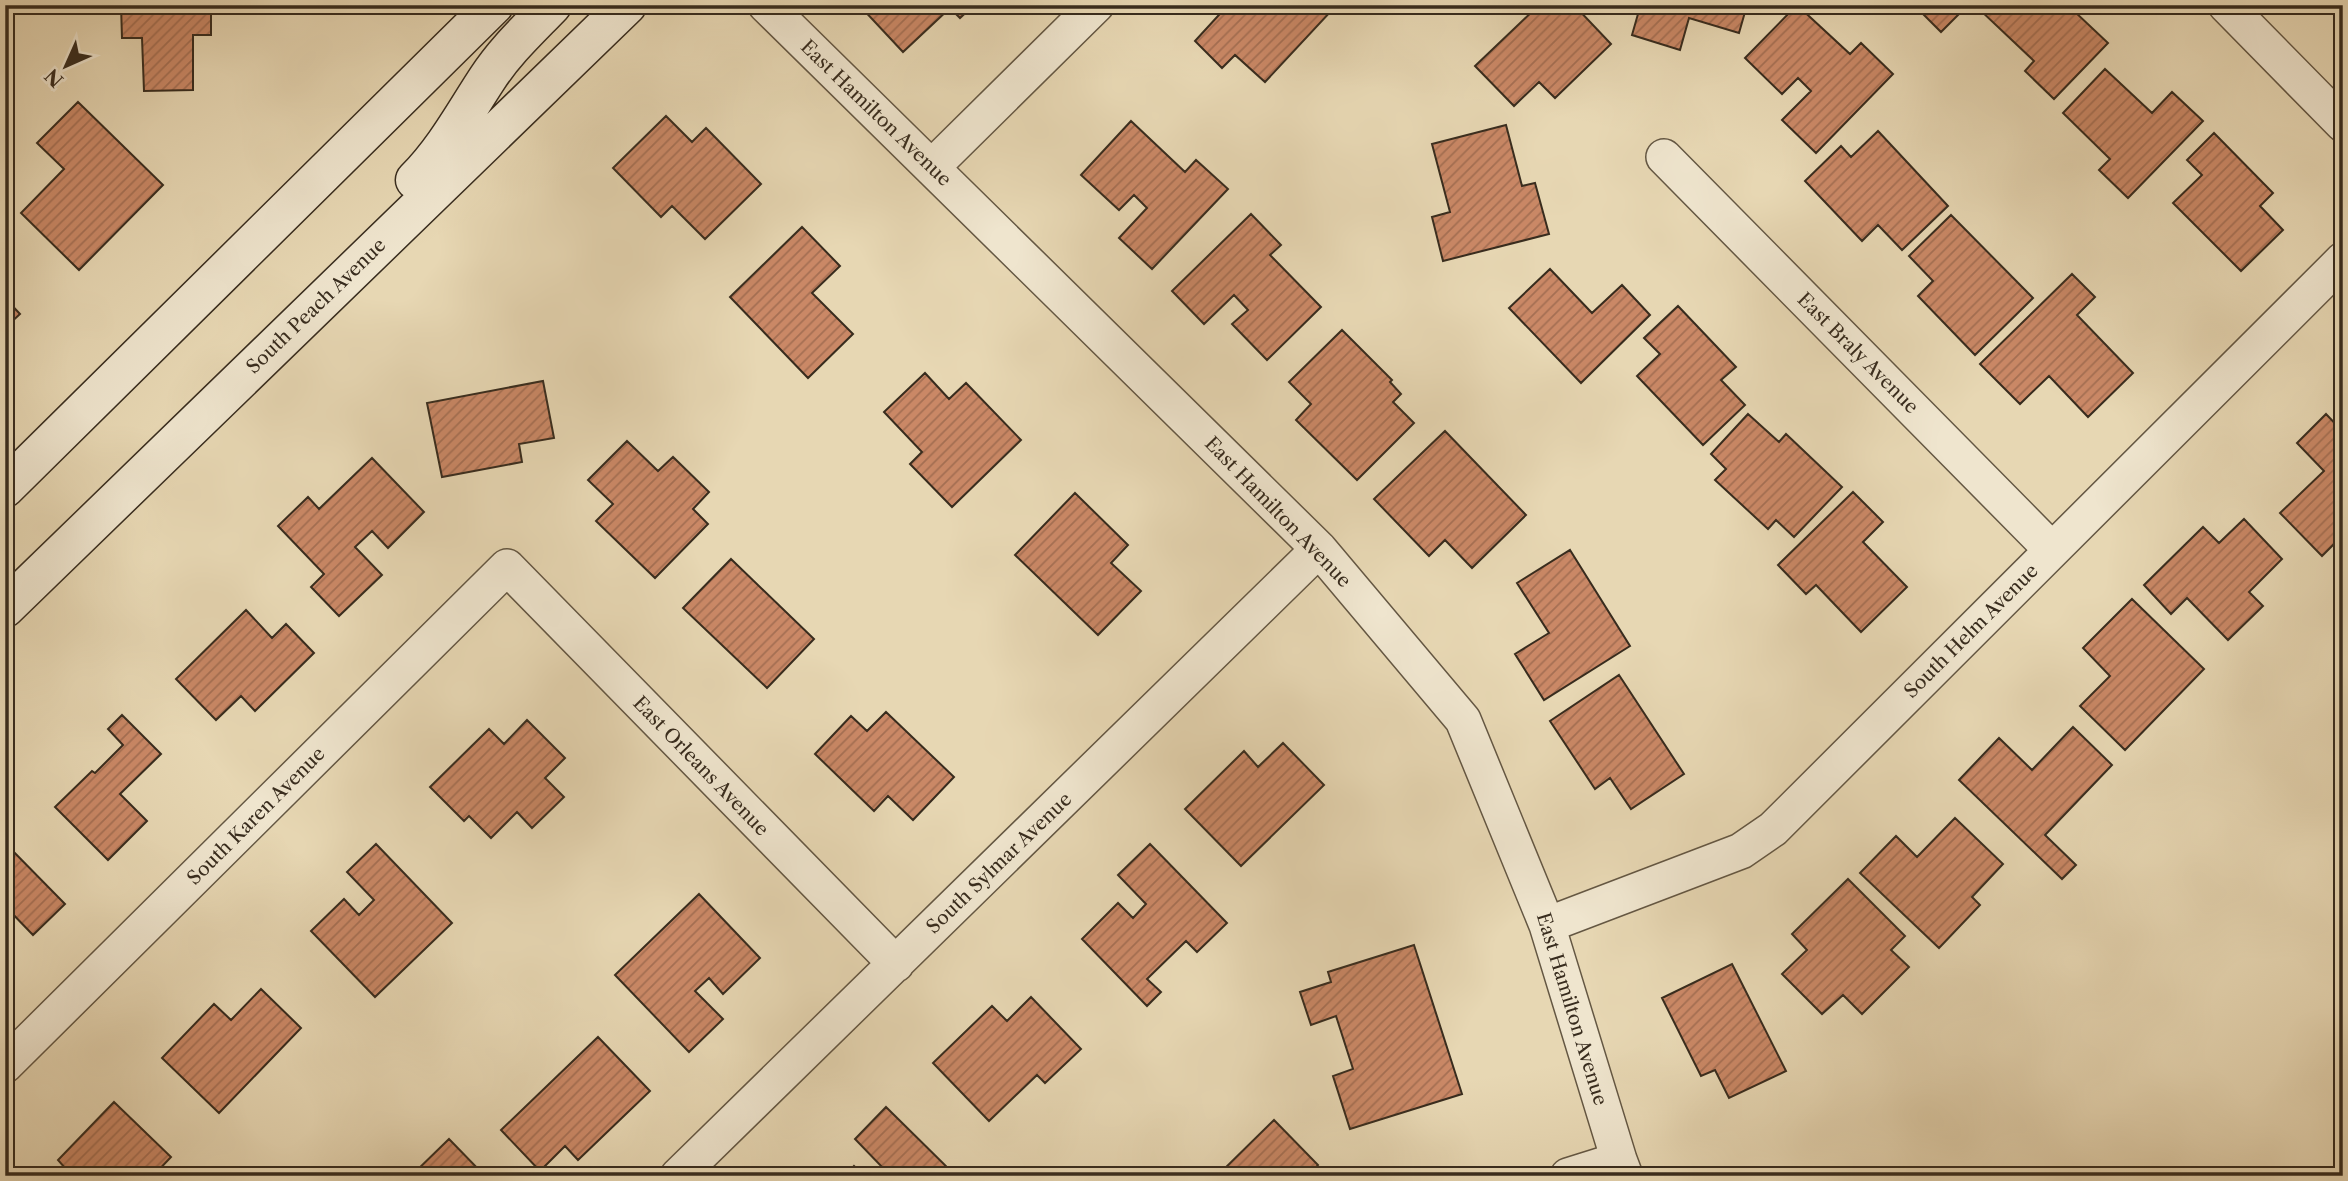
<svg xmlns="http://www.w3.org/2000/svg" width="2348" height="1181" font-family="'Libre Caslon Text',serif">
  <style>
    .building { fill: url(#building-hatch); stroke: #382c1e; stroke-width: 2 }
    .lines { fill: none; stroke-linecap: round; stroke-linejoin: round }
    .street-casing { stroke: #645743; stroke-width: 38 }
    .secondary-casing { stroke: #382c1e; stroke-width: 41 }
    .street { stroke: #efe5ce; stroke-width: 35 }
    .secondary { stroke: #efe5ce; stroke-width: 38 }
    .labels { text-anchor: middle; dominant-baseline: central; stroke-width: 5; stroke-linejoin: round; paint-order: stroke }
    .street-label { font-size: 19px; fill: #382c1e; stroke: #efe5ce }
  </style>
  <defs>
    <pattern id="building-hatch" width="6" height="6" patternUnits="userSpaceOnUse" patternTransform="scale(1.75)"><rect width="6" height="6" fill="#ca8866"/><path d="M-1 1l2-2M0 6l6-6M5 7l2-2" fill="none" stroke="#a56f53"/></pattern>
  </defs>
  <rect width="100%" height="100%" fill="#e7d7b3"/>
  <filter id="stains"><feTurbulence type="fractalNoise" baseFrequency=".00286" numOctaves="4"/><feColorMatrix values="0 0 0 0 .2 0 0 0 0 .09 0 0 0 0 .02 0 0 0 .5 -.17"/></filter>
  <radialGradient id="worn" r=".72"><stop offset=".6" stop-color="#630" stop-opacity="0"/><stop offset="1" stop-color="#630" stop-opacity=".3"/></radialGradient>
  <!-- building -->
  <path class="building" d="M121,5H211V35H193V90L144,91L142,38H122Z
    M859,5H974L960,18L950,8L903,52Z
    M1228,5H1327L1332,10L1265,82L1235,55L1222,68L1195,41Z
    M1539,5H1574L1611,44L1555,98L1539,82L1514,106L1475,66Z
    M1634,5H1747L1739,33L1689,18L1680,50L1632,35L1640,7Z
    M1797,5L1850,54L1861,43L1893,74L1816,153L1782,120L1811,91L1798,78L1782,94L1745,58Z
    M1914,5H1968L1941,32Z
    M1984,5H2081L2075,12L2108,43L2054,99L2025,71L2034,61L1980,10Z
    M2105,69L2152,113L2172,92L2203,121L2128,198L2099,170L2110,159L2063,113Z
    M78,102L163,185L79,270L21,213L64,169L37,143Z
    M666,116L692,142L706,128L761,184L705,239L672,206L661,217L613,168Z
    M1131,121L1185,172L1196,160L1228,189L1152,269L1119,238L1147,208L1134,195L1119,210L1081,175Z
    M1506,125L1522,186L1535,183L1549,234L1443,261L1432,217L1450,212L1432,144Z
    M1878,131L1948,206L1902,250L1878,225L1862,241L1805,181L1841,146L1851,157Z
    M2214,133L2273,193L2260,206L2283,230L2241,271L2173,203L2202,175L2187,160Z
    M1251,214L1281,245L1270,255L1321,307L1267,360L1232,324L1248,310L1234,295L1204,324L1172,291Z
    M1951,215L2033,298L1975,355L1918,296L1933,281L1909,256Z
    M802,227L840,266L812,293L853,334L808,378L730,297Z
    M1550,269L1592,313L1622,285L1650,315L1581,383L1509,308Z
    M2072,274L2095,297L2077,315L2133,373L2088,417L2049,376L2020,404L1980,364Z
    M5,298L20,314L5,328Z
    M1678,306L1736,367L1721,380L1745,405L1703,445L1637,376L1660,354L1644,338Z
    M1342,330L1392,380L1390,382L1401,394L1393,402L1414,423L1357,480L1296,420L1311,404L1289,382Z
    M925,373L949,399L966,383L1021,440L952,507L910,464L922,452L884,412Z
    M543,381L554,438L519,444L522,462L442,477L427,403Z
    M1748,414L1779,442L1786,434L1842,487L1794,537L1776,520L1768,529L1715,480L1726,469L1711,454Z
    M2326,414L2343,432V535L2322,556L2280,513L2324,471L2297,443Z
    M1445,431L1526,515L1472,568L1445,540L1429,556L1374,499Z
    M627,441L658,471L673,457L709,492L693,509L708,524L655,578L596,521L613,504L588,480Z
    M372,458L424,512L388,548L372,531L355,547L382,575L339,616L311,587L324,574L278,526L308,497L319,509Z
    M1853,492L1883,522L1863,542L1907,587L1861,632L1816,585L1806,594L1778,565Z
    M1075,493L1128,545L1111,563L1141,591L1098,635L1015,555Z
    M2244,519L2282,559L2249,592L2263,606L2228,640L2187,598L2171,614L2144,585L2203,527L2219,543Z
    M1570,550L1630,646L1544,700L1515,654L1549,633L1517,583Z
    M731,559L814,639L767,688L683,608Z
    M2132,599L2204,669L2125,750L2080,706L2110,676L2083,648Z
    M246,610L272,638L286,624L314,653L255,711L241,696L216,720L176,679Z
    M1619,675L1684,774L1631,809L1610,778L1595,789L1550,721Z
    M886,712L954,777L913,820L888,796L874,811L815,754L851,716L867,731Z
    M122,715L161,754L120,794L147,821L108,860L55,807L92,771L95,773L123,745L108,729Z
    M527,720L565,758L545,778L564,797L532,828L517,812L491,838L469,816L464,821L430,787L489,729L504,744Z
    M2073,727L2112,765L2045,835L2076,865L2062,879L1959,780L1999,738L2032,770Z
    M1283,743L1324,785L1241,866L1185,809L1244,751L1258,767Z
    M1955,818L2003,864L1972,897L1980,905L1939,948L1860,873L1896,836L1917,857Z
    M5,843L65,904L33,935L5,906Z
    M376,844L452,923L375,997L311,931L344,899L359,915L374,900L347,872Z
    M1150,844L1227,923L1197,952L1186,941L1147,979L1161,992L1147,1006L1082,939L1118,903L1133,918L1146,904L1118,875Z
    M1848,879L1905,936L1891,950L1909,967L1862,1014L1843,995L1822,1014L1782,974L1807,950L1792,934Z
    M699,894L760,958L723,994L709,978L695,991L723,1019L689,1052L615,975Z
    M1414,945L1462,1094L1350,1129L1333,1076L1353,1069L1336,1016L1311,1025L1300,992L1331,982L1328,972Z
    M1732,964L1786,1071L1729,1098L1715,1070L1701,1076L1662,998Z
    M261,989L301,1028L219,1113L162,1058L214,1004L231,1020Z
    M1031,997L1081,1049L1045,1083L1037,1075L989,1121L933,1063L992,1006L1007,1021Z
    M598,1037L650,1091L578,1160L565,1146L540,1171L501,1130Z
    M114,1102L171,1157L153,1176H72L58,1160Z
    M886,1107L956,1176H877L884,1169L855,1139Z
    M1274,1120L1318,1165L1308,1176H1217Z
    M449,1139L485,1176H411Z
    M854,1166L865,1176H845Z"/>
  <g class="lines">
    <!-- street casing -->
    <g class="street-casing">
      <path id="street" d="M766,5L1319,549L1463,720L1547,925L1619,1160L1625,1176
        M2226,5L2343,124
        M1664,157L2052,550
        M932,167L1096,5
        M1547,925L1741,851L1773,829L2343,260
        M5,1065L507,567L896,964
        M678,1176L1319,549
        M1568,1176L1619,1160"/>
    </g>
    <!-- secondary casing -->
    <g class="secondary-casing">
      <path id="secondary" d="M415,180C445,150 464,114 487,79C505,51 529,29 552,5
        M5,488L494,5
        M5,608L627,5"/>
    </g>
    <!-- street -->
    <use href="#street" class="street"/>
    <!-- secondary -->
    <use href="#secondary" class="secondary"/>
  </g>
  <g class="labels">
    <!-- street labels -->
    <g class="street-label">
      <text transform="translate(876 113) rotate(44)">East Hamilton Avenue</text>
      <text transform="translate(316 306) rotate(-44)">South Peach Avenue</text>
      <text transform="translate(1858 353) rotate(45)">East Braly Avenue</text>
      <text transform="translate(1278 512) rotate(46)">East Hamilton Avenue</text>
      <text transform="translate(1971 631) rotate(-45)">South Helm Avenue</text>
      <text transform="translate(701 766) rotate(46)">East Orleans Avenue</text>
      <text transform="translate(256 816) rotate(-45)">South Karen Avenue</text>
      <text transform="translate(999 863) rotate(-44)">South Sylmar Avenue</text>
      <text transform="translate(1572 1009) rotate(73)">East Hamilton Avenue</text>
    </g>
  </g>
  <!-- margin -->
  <rect width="2348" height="1181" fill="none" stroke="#e7d7b3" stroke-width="28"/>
  <rect x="7" y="7" width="2334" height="1167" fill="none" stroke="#382c1e" stroke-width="3.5"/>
  <rect x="14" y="14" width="2320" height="1153" fill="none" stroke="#382c1e" stroke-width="2"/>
  <!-- north arrow -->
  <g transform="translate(66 66) rotate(225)" stroke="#efe5ce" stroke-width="5" paint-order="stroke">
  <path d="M0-5L12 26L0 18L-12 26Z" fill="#382c1e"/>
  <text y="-10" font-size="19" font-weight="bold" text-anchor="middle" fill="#382c1e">N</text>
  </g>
  <rect width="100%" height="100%" filter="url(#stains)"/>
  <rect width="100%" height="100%" fill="url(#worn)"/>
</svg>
